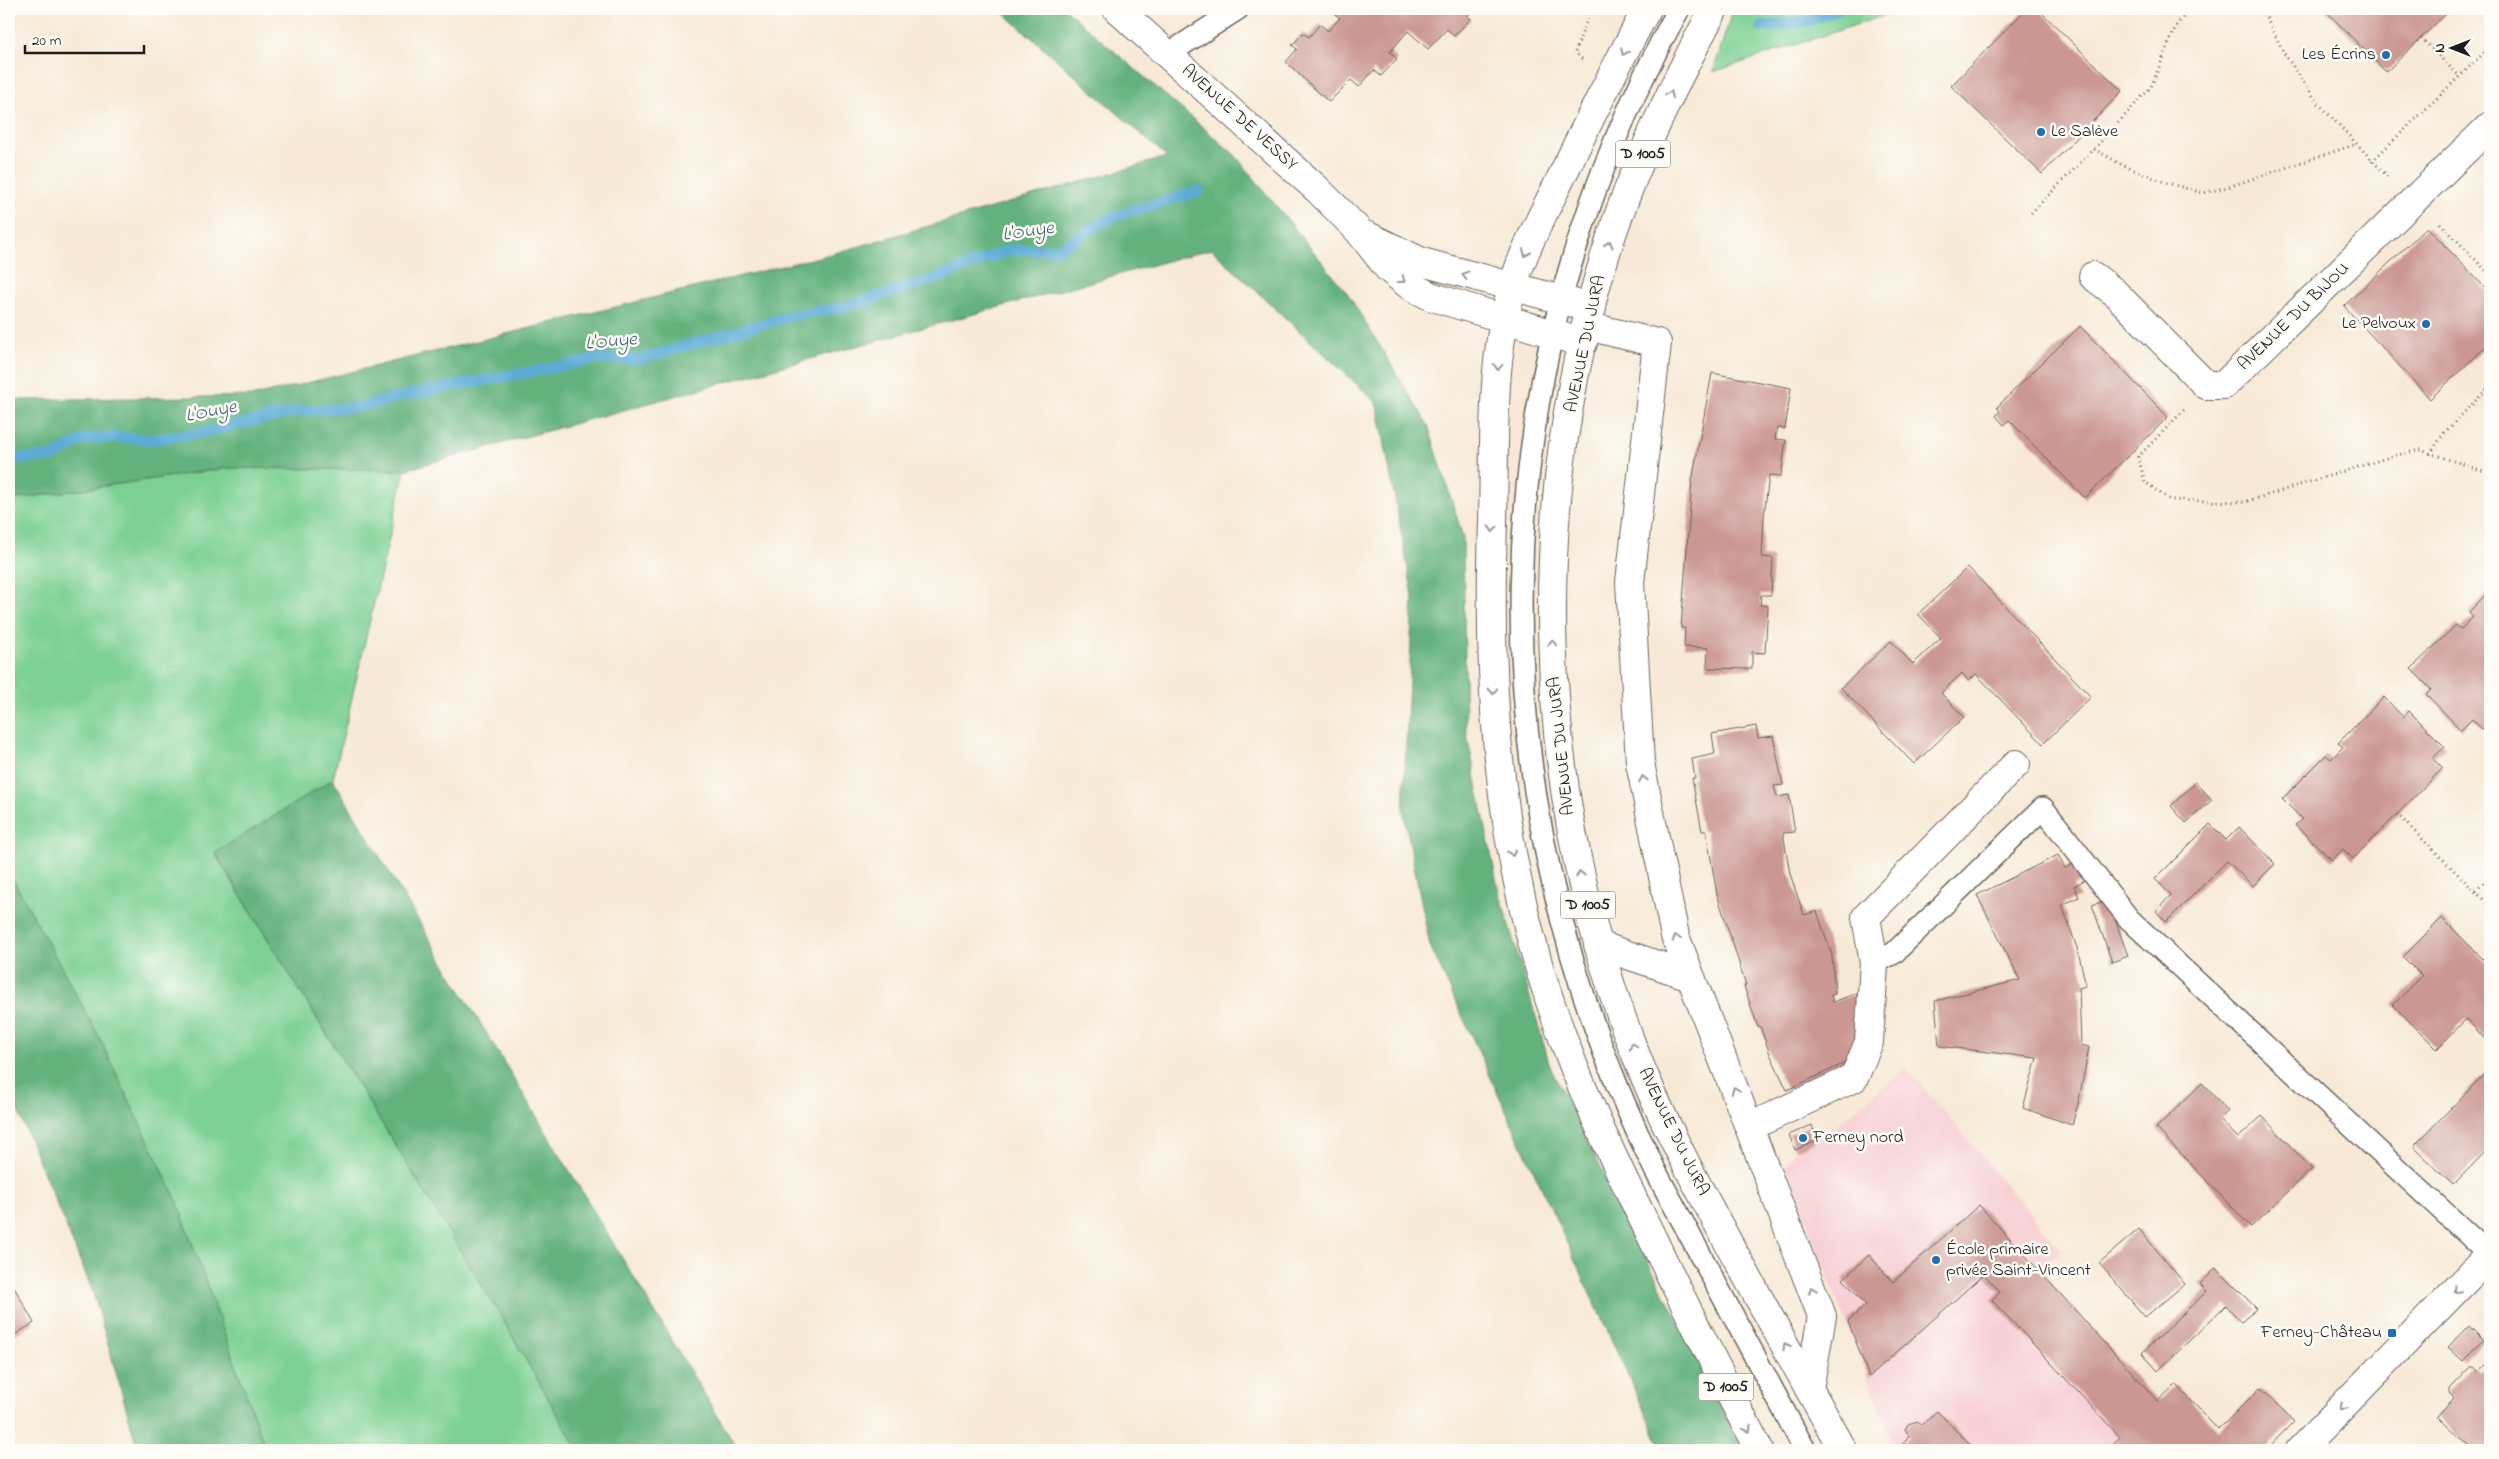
<svg xmlns="http://www.w3.org/2000/svg" width="2499" height="1459" font-family="'Indie Flower',sans-serif">
  <style>
    .built { fill: #f7cfd4 }
    .green { fill: #7bd093; stroke: #4c7658 }
    .forest { fill: #64b27d; stroke: #40674c }
    .lines { fill: none; stroke-linecap: round; stroke-linejoin: round }
    .stream { stroke: #5cacd6; stroke-width: 11 }
    .building { fill: #cb9793 }
    .service-casing { stroke: #69645d; stroke-width: 24 }
    .minor-casing { stroke: #69645d; stroke-width: 30 }
    .secondary-casing { stroke: #69645d; stroke-width: 30 }
    .primary-casing { stroke: #69645d; stroke-width: 30 }
    .path { stroke: #69645d; stroke-width: 3; stroke-dasharray: 1 4; stroke-linecap: butt }
    .service { stroke: #fff; stroke-width: 21 }
    .minor { stroke: #fff; stroke-width: 28 }
    .secondary { stroke: #fff; stroke-width: 28 }
    .primary { stroke: #fff; stroke-width: 28 }
    .oneway { stroke: #999 }
    .poi-dot { fill: #1f6fb2; stroke: #fdfcf7; stroke-width: 2 }
    .labels { text-anchor: middle; dominant-baseline: central; stroke-width: 5; stroke-linejoin: round; paint-order: stroke }
    .shield { fill: #fdfcf7; stroke: #605f5e; stroke-width: 1 }
    .shield-label { font-size: 16px; font-weight: bold; fill: #1c1c1c }
    .poi-label { font-size: 18px; fill: #1c1c1c; stroke: #fdfcf7; text-anchor: end }
    .street-label { font-size: 18px; fill: #1c1c1c; stroke: #fdfcf7 }
    .water-label { font-size: 19px; font-style: italic; fill: #395d70; stroke: #fdfcf7 }
  </style>
  <rect width="100%" height="100%" fill="#fdfcf7"/>
  <filter id="ink" filterUnits="userSpaceOnUse"><feTurbulence type="fractalNoise" baseFrequency=".02" numOctaves="2"/><feDisplacementMap in="SourceGraphic" scale="10" xChannelSelector="R" yChannelSelector="G"/><feConvolveMatrix kernelMatrix="1 2 1 2 8 2 1 2 1" color-interpolation-filters="sRGB"/></filter>
  <filter id="wash" filterUnits="userSpaceOnUse"><feTurbulence type="fractalNoise" baseFrequency=".0096" numOctaves="4" result="noise"/><feDisplacementMap in="SourceGraphic" scale="20" xChannelSelector="R" yChannelSelector="G"/><feGaussianBlur stdDeviation="1.12" result="paint"/><feColorMatrix in="noise" values="0 0 0 0 0 0 0 0 0 0 0 0 0 0 0 0 0 1.4 0 .05"/><feComposite in="paint" operator="in"/></filter>
  <g filter="url(#wash)">
    <rect width="100%" height="100%" fill="#f7e9d5"/>
    <!-- built -->
    <path class="built" d="M1906,1067L2061,1250L2039,1270L2158,1401L2218,1430L2260,1388L2294,1421L2266,1450H1896L1785,1168L1795,1150L1818,1141Z"/>
    <!-- green -->
    <path class="green" d="M1733,9H1904L1713,72Z
      M228,468L405,470L333,779L215,854L496,1308L578,1450H266L177,1201L96,1031L9,872V500Z"/>
    <!-- forest -->
    <path class="forest" d="M999,9H1065L1235,155L1348,294L1428,425L1463,537L1466,730L1498,888L1551,1069L1743,1450H1650L1661,1447L1430,946L1403,810L1413,596L1377,403L1211,249L405,470L228,468L9,500V400L254,396L839,252L1167,157Z
      M333,779L738,1450H578L496,1308L215,853Z
      M9,872L96,1031L177,1201L266,1450H138L93,1292L9,1089Z"/>
    <g class="lines">
      <!-- stream -->
      <path class="stream" d="M1762,27L1811,20L1839,9
        M9,459L52,457L84,439L122,437L152,440L205,432L298,411L361,407L407,395L598,359H640L791,316L845,307L937,278L1009,250L1058,249L1112,217L1199,191"/>
    </g>
    <g id="blocks">
      <!-- building -->
      <path class="building" d="M1339,9H1382L1384,11L1385,9H1474L1467,16L1471,19L1454,36L1447,29L1428,49L1408,31L1390,52L1397,59L1381,76L1374,70L1359,87L1351,80L1329,102L1286,62L1297,49L1292,45L1303,33L1309,37L1320,24L1328,31L1340,18L1335,14Z
        M2026,9H2038L2122,91L2042,174L1951,86Z
        M2324,9H2451L2386,72Z
        M2427,227L2490,293V343L2430,399L2344,306Z
        M2080,326L2168,417L2085,498L2009,420L2004,425L1996,416L2000,411L1997,407Z
        M1712,373L1791,388L1785,429L1777,428L1775,439L1786,440L1781,476L1769,475L1764,516L1762,557L1773,558L1771,595H1761L1760,605L1768,606L1765,653L1752,652V669L1707,668L1708,648L1684,647L1685,628H1681L1692,481Z
        M1968,567L2091,697L2043,744L1976,674L1969,681L1962,673L1941,693L1964,717L1914,764L1841,688L1891,641L1913,664L1941,638L1918,614Z
        M2490,590V721L2482,729L2472,719L2461,730L2426,694L2431,689L2411,669L2456,625L2461,629L2473,617L2469,612Z
        M2384,697L2403,717L2409,711L2445,747L2433,758L2443,768L2353,859L2343,849L2332,860L2295,825L2302,819L2282,799L2326,755L2331,759L2343,747L2338,743Z
        M1756,726L1758,738L1773,736L1783,785L1774,786L1777,797L1789,795L1795,832L1783,833L1790,874L1804,915L1817,911L1832,956L1835,994L1831,995L1833,1002L1857,993L1860,1024L1852,1053L1843,1064L1787,1090L1770,1054L1760,1026L1758,1027L1744,986L1746,985L1717,894L1706,831H1702L1692,778H1695L1692,759L1715,754L1712,734Z
        M2196,782L2212,800L2186,823L2171,806Z
        M2210,824L2226,840L2239,827L2275,864L2253,886L2227,861L2166,922L2156,911L2171,895L2155,879Z
        M2058,855L2065,868L2075,863L2085,880L2074,886L2079,897L2062,905L2078,951L2086,986L2079,988L2081,1045L2089,1047L2079,1100L2072,1125L2023,1108L2037,1058L1939,1046L1935,1001L2020,980L1977,895Z
        M2108,900L2128,956L2112,962L2092,905Z
        M2442,918L2490,966V1044L2466,1019L2437,1049L2393,1005L2422,976L2403,957Z
        M2490,1068V1147L2453,1185L2415,1148V1145Z
        M2202,1083L2228,1111L2220,1119L2238,1138L2262,1116L2312,1169L2251,1227L2156,1128Z
        M1812,1125L1817,1141L1795,1150L1789,1135Z
        M1979,1205L2158,1401L2176,1384L2218,1430L2260,1388L2294,1421L2266,1450H2106L2120,1437L1992,1300L2000,1292L1984,1274L1869,1377L1848,1321L1866,1305L1843,1279L1869,1255L1893,1282Z
        M2139,1229L2185,1284L2145,1317L2099,1263Z
        M2216,1268L2257,1309L2241,1322L2226,1305L2158,1371L2142,1353L2207,1291L2200,1284Z
        M9,1278L34,1323L9,1338Z
        M2469,1325L2484,1340L2463,1361L2448,1347Z
        M2490,1361V1450H2472L2437,1416L2454,1398L2449,1393V1389L2470,1367H2474L2479,1372Z
        M1937,1411L1975,1450H1896L1910,1437L1905,1429L1908,1424L1918,1421L1921,1425Z
        M9,1439L16,1450H9Z"/>
    </g>
  </g>
  <g filter="url(#ink)">
    <use href="#blocks" fill-opacity="0" stroke="#69645d" stroke-width="1"/>
    <g class="lines">
      <!-- service casing -->
      <g class="service-casing">
        <path id="service" d="M1679,9C1474,375 1471,797 1656,1172L1805,1450
          M1168,54L1238,9
          M1874,963L1894,953L2043,808L2129,919L2490,1255"/>
      </g>
      <!-- minor casing -->
      <g class="minor-casing">
        <path id="minor" d="M1117,9L1317,189L1358,230L1388,268L1409,285L1430,296L1583,343
          M1368,236L1422,262L1592,308
          M2093,276L2114,292L2206,385H2224L2490,126
          M1587,326L1657,343L1630,582L1640,763L1675,936L1822,1316L1809,1389
          M1598,945L1690,976
          M1749,1127L1854,1078L1869,1042L1874,963L1866,917L2016,764"/>
      </g>
      <!-- secondary casing -->
      <g class="secondary-casing">
        <path id="secondary" d="M2300,1450L2490,1255"/>
      </g>
      <!-- primary casing -->
      <g class="primary-casing">
        <path id="primary" d="M1647,9C1616,65 1588,122 1560,180C1542,216 1522,253 1511,292C1490,365 1495,446 1493,521C1489,654 1493,780 1524,910C1549,1018 1593,1118 1642,1217C1680,1296 1719,1373 1759,1450
          M1714,9C1674,83 1637,159 1610,240C1525,501 1534,792 1633,1048C1661,1120 1698,1187 1735,1255C1771,1320 1807,1385 1843,1450"/>
      </g>
      <!-- path -->
      <path class="path" d="M2262,9L2285,55L2318,103L2389,178
        M2421,38L2459,76
        M1582,59L1575,52L1591,9
        M2094,149L2124,166L2164,182L2203,193L2228,187L2357,144
        M2372,161L2490,47
        M2031,213L2097,146L2151,87L2176,26L2187,12L2193,9
        M2440,223L2490,275
        M2184,410L2138,457L2145,482L2170,500L2245,502L2393,456L2420,450L2490,473
        M2430,454L2444,433L2490,386
        M2397,814L2490,906
        M2476,891L2490,876"/>
      <!-- service -->
      <use href="#service" class="service"/>
      <!-- minor -->
      <use href="#minor" class="minor"/>
      <!-- secondary -->
      <use href="#secondary" class="secondary"/>
      <!-- primary -->
      <use href="#primary" class="primary"/>
    </g>
    <!-- one-way arrows -->
    <defs><path id="oneway-chevron" d="M-2-3.5L2.5 0L-2 3.5" fill="none" stroke-width="1.6" stroke-linecap="round" stroke-linejoin="round" transform="scale(1.25)"/></defs>
    <g class="oneway">
      <use href="#oneway-chevron" transform="translate(1624 52) rotate(116)"/>
      <use href="#oneway-chevron" transform="translate(1670 94) rotate(-64)"/>
      <use href="#oneway-chevron" transform="translate(1609 244) rotate(-73)"/>
      <use href="#oneway-chevron" transform="translate(1526 253) rotate(114)"/>
      <use href="#oneway-chevron" transform="translate(1465 275) rotate(-165)"/>
      <use href="#oneway-chevron" transform="translate(1402 280) rotate(37)"/>
      <use href="#oneway-chevron" transform="translate(1498 367) rotate(94)"/>
      <use href="#oneway-chevron" transform="translate(1493 529) rotate(92)"/>
      <use href="#oneway-chevron" transform="translate(1552 643) rotate(-92)"/>
      <use href="#oneway-chevron" transform="translate(1493 691) rotate(87)"/>
      <use href="#oneway-chevron" transform="translate(1643 779) rotate(-101)"/>
      <use href="#oneway-chevron" transform="translate(1512 853) rotate(79)"/>
      <use href="#oneway-chevron" transform="translate(1580 874) rotate(-102)"/>
      <use href="#oneway-chevron" transform="translate(1676 938) rotate(-108)"/>
      <use href="#oneway-chevron" transform="translate(1633 1046) rotate(-111)"/>
      <use href="#oneway-chevron" transform="translate(1735 1090) rotate(-111)"/>
      <use href="#oneway-chevron" transform="translate(1812 1290) rotate(-111)"/>
      <use href="#oneway-chevron" transform="translate(2457 1290) rotate(133)"/>
      <use href="#oneway-chevron" transform="translate(1786 1346) rotate(-119)"/>
      <use href="#oneway-chevron" transform="translate(2343 1407) rotate(135)"/>
      <use href="#oneway-chevron" transform="translate(1748 1429) rotate(62)"/>
    </g>
  </g>
  <!-- markers -->
  <g class="poi-dot">
    <circle cx="2386" cy="55" r="5"/>
    <circle cx="2041" cy="132" r="5"/>
    <circle cx="2426" cy="324" r="5"/>
    <circle cx="1803" cy="1138" r="5"/>
    <circle cx="1936" cy="1260" r="5"/>
    <rect x="2387" y="1328" width="10" height="10" rx="2.5"/>
  </g>
  <g class="labels">
    <!-- shield labels -->
    <g class="shield">
      <rect x="1615.5" y="140.5" width="55" height="27" rx="4"/>
      <rect x="1560.5" y="891.5" width="55" height="27" rx="4"/>
      <rect x="1698.5" y="1373.5" width="55" height="27" rx="4"/>
    </g>
    <g class="shield-label">
      <text x="1643" y="154">D 1005</text>
      <text x="1588" y="905">D 1005</text>
      <text x="1726" y="1387">D 1005</text>
    </g>
    <!-- poi labels -->
    <g class="poi-label">
      <text x="2376" y="55">Les Écrins</text>
      <text x="2051" y="132" text-anchor="start">Le Salève</text>
      <text x="2416" y="324">Le Pelvoux</text>
      <text x="1813" y="1138" text-anchor="start">Ferney nord</text>
      <text x="1946" y="1250" text-anchor="start">École primaire<tspan x="1946" dy="21">privée Saint-Vincent</tspan></text>
      <text x="2382" y="1333">Ferney-Château</text>
    </g>
    <!-- street labels -->
    <g class="street-label">
      <text transform="translate(1239 118) rotate(42)">AVENUE DE VESSY</text>
      <text transform="translate(2294 317) rotate(-44)">AVENUE DU BIJOU</text>
      <text transform="translate(1586 344) rotate(-78)">AVENUE DU JURA</text>
      <text transform="translate(1562 746) rotate(-96)">AVENUE DU JURA</text>
      <text transform="translate(1673 1132) rotate(64)">AVENUE DU JURA</text>
    </g>
    <!-- water labels -->
    <g class="water-label">
      <text transform="translate(1028 232) rotate(-8)">L'Ouye</text>
      <text transform="translate(611 342) rotate(-5)">L'Ouye</text>
      <text transform="translate(211 412) rotate(-11)">L'Ouye</text>
    </g>
  </g>
  <!-- margin -->
  <rect width="2499" height="1459" fill="none" stroke="#fdfcf7" stroke-width="30"/>
  <!-- north arrow -->
  <g transform="translate(2452 48) rotate(270)" stroke="#fdfcf7" stroke-width="4" paint-order="stroke">
  <path d="M0-4L9 19L0 12L-9 19Z" fill="#1c1c1c"/>
  <text y="-8" font-size="14" font-weight="bold" text-anchor="middle" fill="#1c1c1c">N</text>
  </g>
  <!-- scale -->
  <path d="M25 45v8h119v-8" fill="none" stroke="#1c1c1c" stroke-width="2.5"/>
  <text x="32" y="45" font-size="15" fill="#1c1c1c" stroke="#fdfcf7" stroke-width="4" paint-order="stroke">20 m</text>
</svg>
